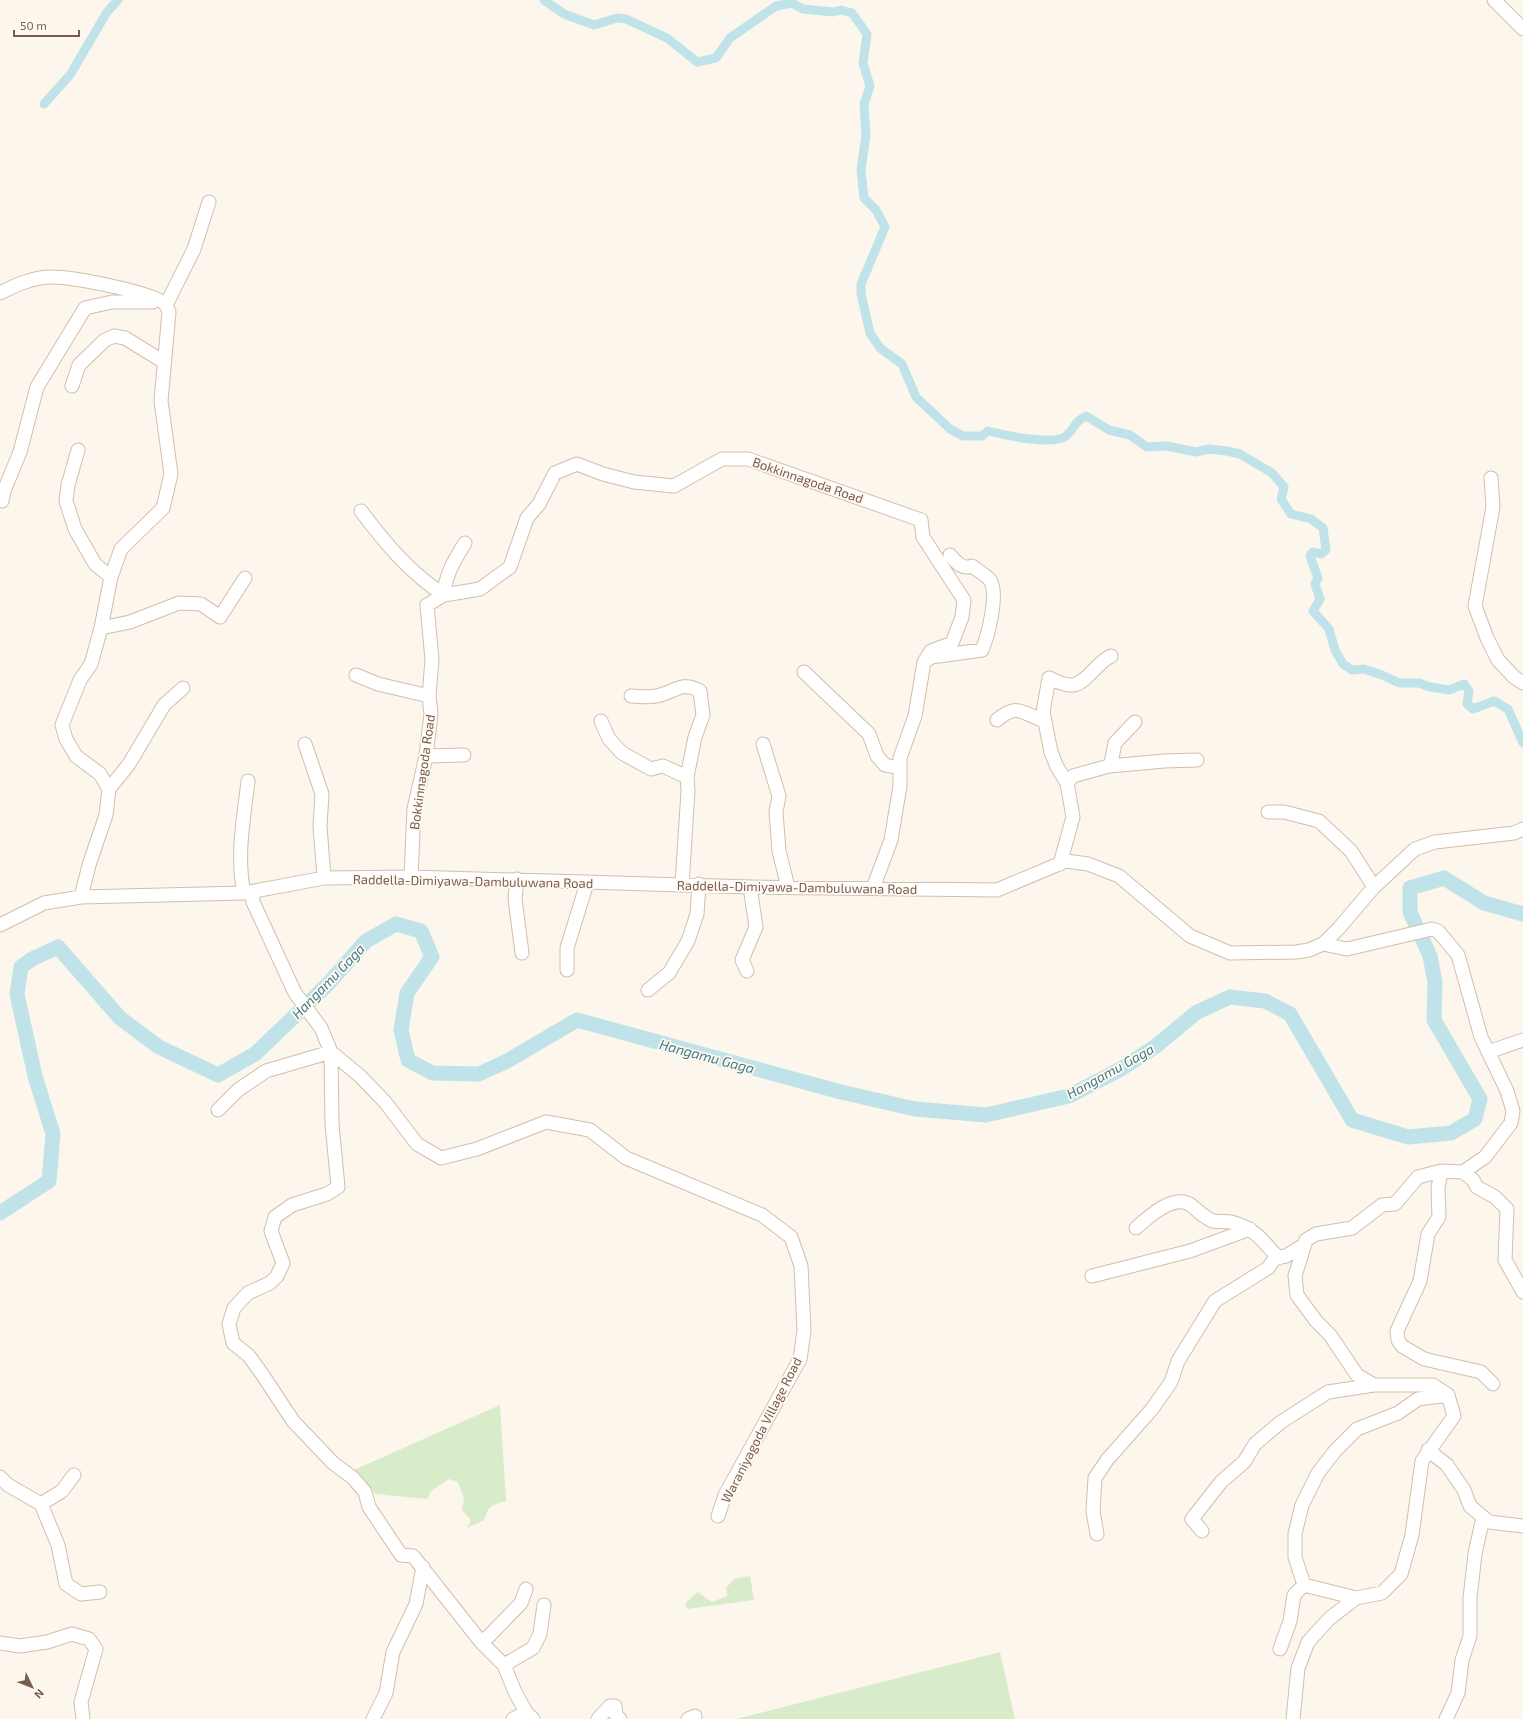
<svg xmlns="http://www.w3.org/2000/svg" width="1523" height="1719" font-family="'Exo 2',sans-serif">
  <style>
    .green { fill: #d8ecc9 }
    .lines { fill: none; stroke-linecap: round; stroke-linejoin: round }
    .canal { stroke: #bfe3e8; stroke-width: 9 }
    .river { stroke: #bfe3e8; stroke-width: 15 }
    .minor-casing { stroke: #d1beb0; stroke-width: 15 }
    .minor { stroke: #fff; stroke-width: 13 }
    .labels { text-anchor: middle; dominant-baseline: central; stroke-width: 3.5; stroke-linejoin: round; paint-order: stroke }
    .street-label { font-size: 13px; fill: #7a5c4d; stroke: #fffaf3 }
    .water-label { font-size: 14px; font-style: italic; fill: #437c86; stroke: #fffaf3 }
  </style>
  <rect width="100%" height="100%" fill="#fdf6ec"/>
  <!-- green -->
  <path class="green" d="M500,1405L506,1501C492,1505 489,1505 484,1520L467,1528L471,1520L462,1510L464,1498L458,1482L449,1479L431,1491L427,1499L376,1494L354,1470Z
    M750,1576L754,1600L687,1609L685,1603L698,1592L712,1602L727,1596L726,1588L734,1579Z
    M1000,1652L1015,1719H736Z"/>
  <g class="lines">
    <!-- canal -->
    <path class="canal" d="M544,0L564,14L594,25L617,18L626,19L667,38L697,62L716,58L730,38L776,6L792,3L803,9L833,12L841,10L852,13L867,34L863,63L870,86L864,104L866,135L861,170L864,198L876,210L885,227L861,284V294L870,333L880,348L902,364L916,397L950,429L963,436H982L988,431C1004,435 1053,446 1066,436C1075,429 1073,422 1086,416L1109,430L1130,435L1147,447L1167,446L1196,452L1209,449L1227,451L1240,454L1272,473L1284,487L1281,499L1291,514L1311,519L1323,528L1326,550L1321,554L1313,552L1310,556L1318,578L1315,584L1320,599L1313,611L1329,629L1335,650L1343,664L1352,670L1364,669L1382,675L1399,683H1419L1430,687L1449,690L1464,684L1469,691L1467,704L1473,709L1494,701L1508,709L1523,743
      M44,104L70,75L107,12L118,0"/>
    <!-- river -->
    <path class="river" d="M0,1213L49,1181L53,1134L35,1076L17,994L21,967L32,959L58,947L120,1018L159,1047L218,1075L255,1054L328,984L366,941L396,924L421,931L432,957L407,993L401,1030L408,1060L432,1073L479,1074L507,1061L577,1020L841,1092L915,1109L986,1115L1069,1096L1121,1069L1156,1046L1197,1012L1230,997L1265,1001L1290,1014L1352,1120L1408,1137L1451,1133L1475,1119L1480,1099L1434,1020L1435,982L1430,956L1410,912V888L1444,878L1484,903L1523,914"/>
    <!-- minor casing -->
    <g class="minor-casing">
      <path id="minor" d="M1494,0L1523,29
        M0,293C16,285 33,277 52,277C72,277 153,292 165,304C167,306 168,310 169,312L161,401L171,474L163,508L121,549L111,577L101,628L91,664L80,680L62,725L66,739L76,756L100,774L109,789L106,815L89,865L81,897
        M166,305L194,249L209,202
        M72,386L79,365L105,340L114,336L125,338L164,362
        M78,450L68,485L66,501L75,529L95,564L111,577
        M1491,478L1493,507L1475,606L1487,638L1498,660L1514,677L1523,683
        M2,501L4,491L20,452L37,387L85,308L112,302H153
        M361,511C385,543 410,573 444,595C445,575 455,559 465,543
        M101,628L130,622L179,603L201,604L220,617L245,578
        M929,659L931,657L982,650C988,636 999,593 990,580C986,575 977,570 972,566C962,570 956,562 950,555
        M804,672L869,734L877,756L885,765L900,768
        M356,675L378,684L429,696
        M631,696C639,696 648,698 656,696C674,693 681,680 700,691L703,715L695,737L687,777L688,791L682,885
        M997,720C1018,702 1022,714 1045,721
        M601,721L609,739L622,753L651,769L663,766L687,777
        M305,744L322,794L320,826L324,878
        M763,744L779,796L776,812L779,851L788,887
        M426,756L464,755
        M1109,766L1164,761L1197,760
        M1067,783L1057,767L1051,752L1043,712L1049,678C1056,681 1065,686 1073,685C1087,683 1097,662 1111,656
        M109,789L129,764L164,705L183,688
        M1268,812H1284L1319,821L1351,851L1374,887
        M1060,864L1073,817L1067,783L1073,776L1109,766L1111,763L1115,743L1135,722
        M411,877L414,809L426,756L431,714L429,696L432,660L427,605L444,595L480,589L510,567L527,518L539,504L555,473L577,464L603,474L634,482L674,486L722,459H748L921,520L923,537L964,600L962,617L952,643L931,651L924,662L915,716L900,758V786L891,840L873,888
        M517,879L515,899L522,953
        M252,892L253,902L295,993L321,1028L331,1052L332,1124L338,1187L327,1194L292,1205L275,1217L271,1231L283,1263L277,1276L270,1283L248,1293L234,1308L229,1324L233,1343L249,1356L262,1374L293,1421L333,1463L353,1478L365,1492L369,1507L401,1555L413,1556L481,1642L504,1665L515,1692L526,1712L533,1719
        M244,893C236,856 244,817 248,781
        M0,925L44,903L81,897L244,893L324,878L411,877L750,887L997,890L1066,861L1088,864L1119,876L1190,936L1230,953L1296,952L1309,950L1323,944L1339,928L1374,887L1415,849L1435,842L1514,833L1523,829
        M567,970V948L587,883
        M747,971L742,960L756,927L750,887
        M648,990L669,973L688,941L697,914L699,884
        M1488,1052L1523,1040
        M218,1110L238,1090L266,1071L331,1052L360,1076L385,1102L417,1144L441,1158L477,1149L546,1122L590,1130L626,1158L762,1215L791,1237L801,1266L804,1331L800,1359L725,1495L718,1516
        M1441,1171L1438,1188L1439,1217L1428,1234L1420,1281L1397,1331L1398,1340L1402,1346L1424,1359L1481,1372L1493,1384
        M1463,1172L1473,1180L1477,1187L1495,1197L1507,1209L1505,1260L1523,1292
        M1136,1228C1148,1217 1174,1193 1191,1205C1197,1210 1206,1219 1213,1221C1219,1222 1225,1221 1231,1222C1258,1229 1261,1241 1279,1258
        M1092,1276L1190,1251L1250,1229
        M1428,1450L1447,1465L1464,1490L1470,1506L1489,1522L1523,1526
        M0,1477L8,1485L41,1504L58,1545L66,1584L81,1594L100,1592
        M41,1504L62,1491L74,1475
        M1202,1531L1192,1519L1221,1482L1244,1462L1255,1444L1281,1422L1328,1392L1374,1385
        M1097,1534L1093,1511L1095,1478L1107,1460L1152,1409L1171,1382L1178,1361L1215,1301L1268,1268L1275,1258L1286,1256L1304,1245
        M1356,1598L1304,1585L1295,1557V1534L1302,1505L1318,1473L1335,1451L1357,1429L1398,1413L1418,1399L1448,1395
        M481,1642L489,1636L521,1603L526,1589
        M0,1643L20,1646L47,1642L72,1634L89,1639L96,1649L81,1702L83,1719
        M1280,1649L1290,1621L1294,1595L1304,1585
        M504,1665L533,1648L540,1634L544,1605
        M373,1719L386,1693L393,1652L416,1604L423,1567
        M513,1719L526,1712
        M598,1719L610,1706H615L616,1715L620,1719
        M688,1719L695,1716
        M1293,1719L1298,1668L1308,1642L1330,1618L1356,1598L1382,1593L1401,1574L1412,1535L1422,1461L1454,1416L1448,1395L1433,1385H1374L1357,1375L1330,1335L1316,1321L1297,1295L1295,1276L1306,1240L1316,1234L1352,1228L1382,1205L1395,1204L1418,1177L1441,1171L1463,1172L1485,1157L1511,1123L1513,1111L1507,1091L1481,1037L1458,955L1438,931L1432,929L1347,949L1323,944
        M1446,1719L1458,1693L1462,1660L1470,1636V1598L1475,1554L1483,1517"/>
    </g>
    <!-- minor -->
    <use href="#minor" class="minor"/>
  </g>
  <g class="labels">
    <!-- street labels -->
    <g class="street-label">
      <text transform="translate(808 480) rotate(19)">Bokkinnagoda Road</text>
      <text transform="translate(422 772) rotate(-82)">Bokkinnagoda Road</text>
      <text transform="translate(473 881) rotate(1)">Raddella-Dimiyawa-Dambuluwana Road</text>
      <text transform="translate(797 887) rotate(1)">Raddella-Dimiyawa-Dambuluwana Road</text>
      <text transform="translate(761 1430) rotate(-63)">Waraniyagoda Village Road</text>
    </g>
    <!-- water labels -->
    <g class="water-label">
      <text transform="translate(328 981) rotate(-46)">Hangamu Gaga</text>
      <text transform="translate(707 1056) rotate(15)">Hangamu Gaga</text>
      <text transform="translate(1110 1071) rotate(-29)">Hangamu Gaga</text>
    </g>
  </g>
  <!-- north arrow -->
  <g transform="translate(32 1687) rotate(133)" stroke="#fffaf3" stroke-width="3" paint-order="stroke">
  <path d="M0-3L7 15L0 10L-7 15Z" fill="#7a5c4d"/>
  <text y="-6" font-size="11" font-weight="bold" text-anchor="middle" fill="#7a5c4d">N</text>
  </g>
  <!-- scale -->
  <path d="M14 30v6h65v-6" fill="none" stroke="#7a5c4d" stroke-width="2"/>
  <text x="20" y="30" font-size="12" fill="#7a5c4d" stroke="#fffaf3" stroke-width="3" paint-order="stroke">50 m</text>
</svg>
